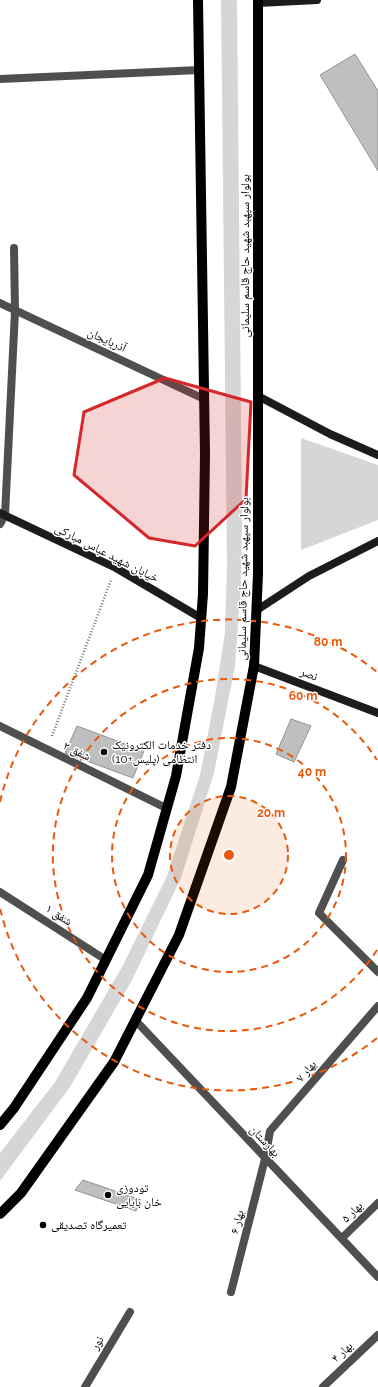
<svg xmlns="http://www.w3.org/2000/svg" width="378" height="1387" font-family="Raleway,'Noto Naskh Arabic',sans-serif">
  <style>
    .green { fill: #d6d6d6 }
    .building { fill: #bfbfbf; stroke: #939393 }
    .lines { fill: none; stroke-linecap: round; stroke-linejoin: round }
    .path { stroke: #717171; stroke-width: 2.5; stroke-dasharray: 1 2; stroke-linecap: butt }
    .lane { stroke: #4f4f4f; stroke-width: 8 }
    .street { stroke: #4f4f4f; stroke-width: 8 }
    .secondary { stroke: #1c1c1c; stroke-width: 8 }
    .primary { stroke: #000; stroke-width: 10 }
    .marked { fill: #d62828; fill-opacity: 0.2; stroke: #d62828; stroke-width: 3; stroke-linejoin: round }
    .ring { fill: none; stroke: #e8590c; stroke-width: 2; stroke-dasharray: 7 5 }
    .poi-dot { fill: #000; stroke: #fff; stroke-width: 1.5 }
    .labels { text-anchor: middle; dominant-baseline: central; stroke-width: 3; stroke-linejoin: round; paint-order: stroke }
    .street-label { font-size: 12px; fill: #000; stroke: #fff }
    .poi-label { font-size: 12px; fill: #000; stroke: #fff; text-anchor: start }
    .centre { fill: #e8590c; stroke: #fff; stroke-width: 2 }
    .ring-label { font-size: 12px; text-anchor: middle; font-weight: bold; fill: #e8590c; stroke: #fff; stroke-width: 3; stroke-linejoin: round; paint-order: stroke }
  </style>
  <rect width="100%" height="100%" fill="#fff"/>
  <!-- green -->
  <path class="green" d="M221,0H237L242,524L241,584L235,666L214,773L181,878L132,980L70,1087L0,1181V1153L55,1082L122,967L167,876L200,775L215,697L225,632L227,565Z
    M301,438L378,465V520L301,550Z"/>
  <!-- building -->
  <path class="building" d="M355,54L378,91V171L320,75Z
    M291,719L311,726L294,762L276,754Z
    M77,726L144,751L133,778L65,753Z
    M83,1180L141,1200L136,1211L75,1190Z"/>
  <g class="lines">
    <!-- path -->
    <path class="path" d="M52,736L111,580"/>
    <!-- lane -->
    <path class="lane" d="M0,79L199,70"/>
    <!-- street -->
    <path class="street" d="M0,303L204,399
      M0,524L5,515L15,311L14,248
      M0,726L166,808
      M343,860L319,913L378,972
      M0,892L106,960
      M136,1021L378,1277
      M342,1238L378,1203
      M231,1292L265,1159L270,1131L378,1006
      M85,1387L130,1312
      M323,1387L378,1335"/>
    <!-- secondary -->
    <path class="secondary" d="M258,3L317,0
      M258,396L330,434L378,455
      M0,513L116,568L201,618
      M257,610L309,576L378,541
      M254,666L378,713"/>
    <!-- primary -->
    <path class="primary" d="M0,1125L14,1108L87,998L148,875L176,776L199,648L203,594L205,454L198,0
      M0,1214L21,1193L114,1062L179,935L231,787L254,666L258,574V0"/>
  </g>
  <!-- marked area -->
  <path class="marked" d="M165,378L251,402L246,499L195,546L149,538L74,475L84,412Z"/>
  <!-- distance rings -->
  <circle cx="229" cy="855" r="59" fill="#e8590c" fill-opacity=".12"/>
  <g class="ring">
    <circle cx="229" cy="855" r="59"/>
    <circle cx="229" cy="855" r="117"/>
    <path d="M377 950A176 176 0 1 1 377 760"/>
    <path d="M377 1038A235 235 0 0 1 0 908M0 802A235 235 0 0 1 377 672"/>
  </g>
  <!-- markers -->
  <g class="poi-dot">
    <circle cx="104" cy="752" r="4"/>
    <circle cx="108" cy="1195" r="4"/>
    <circle cx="43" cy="1225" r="4"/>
  </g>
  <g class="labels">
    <!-- street labels -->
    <g class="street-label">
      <text transform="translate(245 256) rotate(-90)">بولوار سپهبد شهید حاج قاسم سلیمانی</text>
      <text transform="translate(107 340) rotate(25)">آذربایجان</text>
      <text transform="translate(107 553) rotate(27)">خیابان شهید عباس مبارکی</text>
      <text transform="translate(243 579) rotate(-89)">بولوار سپهبد شهید حاج قاسم سلیمانی</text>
      <text transform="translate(309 674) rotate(21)">نصر</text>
      <text transform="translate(77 751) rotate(26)">شفق ۲</text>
      <text transform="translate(59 915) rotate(33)">شفق ۱</text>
      <text transform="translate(306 1071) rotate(-49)">بهار ۷</text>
      <text transform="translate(265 1141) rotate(47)">بهارستان</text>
      <text transform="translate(352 1212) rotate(-44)">بهار ۵</text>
      <text transform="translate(237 1222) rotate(-76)">بهار ۶</text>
      <text transform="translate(97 1343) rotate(-59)">نور</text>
      <text transform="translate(342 1352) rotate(-43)">بهار ۴</text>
    </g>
    <!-- poi labels -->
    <g class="poi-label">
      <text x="112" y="745">دفتر خدمات الکترونیک<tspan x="112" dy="14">انتظامی (پلیس+10)</tspan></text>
      <text x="116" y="1188">تودوزی<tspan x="116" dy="14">خان بابایی</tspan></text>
      <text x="51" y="1225">تعمیرگاه تصدیقی</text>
    </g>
  </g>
  <circle cx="229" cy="855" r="6" class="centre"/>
  <g class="ring-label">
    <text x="328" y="646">80 m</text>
    <text x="303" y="700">60 m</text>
    <text x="312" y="776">40 m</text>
    <text x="271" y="817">20 m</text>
  </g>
</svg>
